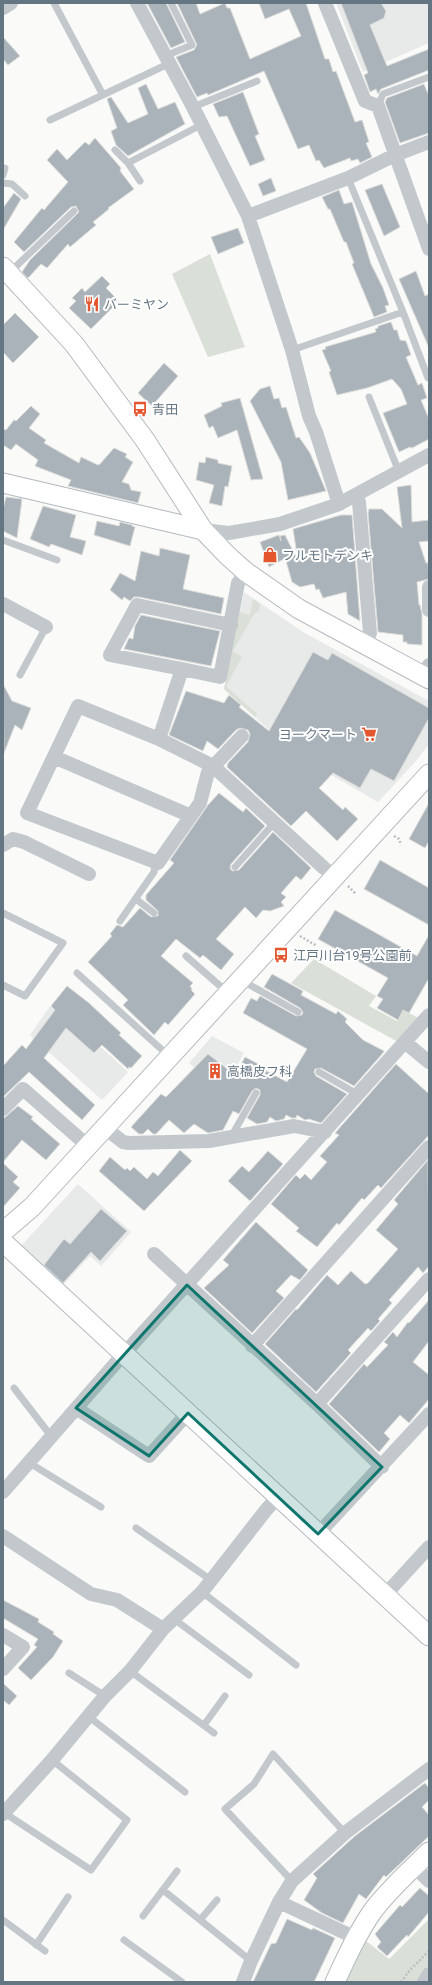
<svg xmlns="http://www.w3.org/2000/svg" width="432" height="1985" font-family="Roboto,'Noto Sans JP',sans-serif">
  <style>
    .built { fill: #e8e9e9 }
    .green { fill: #dadfd7 }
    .building { fill: #aab3b9; stroke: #dcdcda }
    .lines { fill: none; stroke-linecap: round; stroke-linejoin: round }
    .secondary-casing { stroke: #b3babf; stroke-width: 21 }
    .path { stroke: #bbbfc2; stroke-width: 2.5; stroke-dasharray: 2 2; stroke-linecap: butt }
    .lane { stroke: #c3c8cc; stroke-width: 7 }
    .street { stroke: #c3c8cc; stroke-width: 14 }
    .secondary { stroke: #fff; stroke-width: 19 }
    .marked { fill: #0f766e; fill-opacity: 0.2; stroke: #0f766e; stroke-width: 3; stroke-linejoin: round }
    .labels { text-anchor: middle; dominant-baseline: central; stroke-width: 4; stroke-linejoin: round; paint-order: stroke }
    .poi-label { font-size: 13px; fill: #657683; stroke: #fff; text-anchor: start }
  </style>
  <rect width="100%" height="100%" fill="#fafaf8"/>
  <!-- built -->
  <path class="built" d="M336,3H429V43L363,72Z
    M244,592L303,632L429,701V744L415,762L378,802L274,742L277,737L224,689Z
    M50,1006L73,1026L75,1023L128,1072L102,1100L30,1035Z
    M212,1036L244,1053L223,1094L189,1063Z
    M78,1184L131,1232L101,1266L90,1256L62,1286L20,1247Z"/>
  <!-- green -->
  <path class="green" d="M210,254L245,347L208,357L172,274Z
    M253,599L260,604L259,611L254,614L233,651L242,657L226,686L257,714L255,717L224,689L239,612L250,615Z
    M314,959L376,996L369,1006L397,1021L400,1015L401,1009L419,1018L398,1042L291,983Z
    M429,1919V1968L420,1982H346L365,1940L389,1959Z"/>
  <!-- building -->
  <path class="building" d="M147,3H166L185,42L171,48Z
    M177,3H196L200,14L225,3L227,8H230L250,59L301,36L289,9L265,19L259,3H306L325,59H329L333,72L336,71L355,122L362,120L369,142L366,143L372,157L360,163L358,159L351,161L350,158L324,168L319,160L316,161L309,145L298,149L264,71L208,95L207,93L197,97L176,57L194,50L197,45Z
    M341,3H381L386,11L384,18L370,25L387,66L429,49V70L381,89L378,94L376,89L370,92L364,75L368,73Z
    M3,37L20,56L8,65L3,59Z
    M146,84L158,109L175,102L185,124L128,156L116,145L111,131L117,128L107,99L111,97L128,123L148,114L138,88Z
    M424,84L429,96V133L400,143L385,102L387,98Z
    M243,92L259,134L255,136L265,160L250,166L227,116L219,117L213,104Z
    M95,138L121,168L120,171L134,189L108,208L109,209L93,222L96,225L70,247L68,244L47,268L41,264L28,278L22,272L30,260L79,212L76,206L71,207L24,252L14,242L42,208L44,210L68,182L47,160L57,149L67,160L85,142L89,145Z
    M271,178L276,191L263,196L258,184Z
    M382,184L400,227L384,236L365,190Z
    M339,190L344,204L352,202L371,264L383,288L389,305L385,306L387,312L374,317L352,264L354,263L346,242H344L330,209H328L322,197Z
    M14,193L21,199L3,230V208Z
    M238,228L244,243L218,254L211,237Z
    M416,271L425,296L429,294V348L399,279Z
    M102,276L110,284L106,288L119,301L91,329L69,308L76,301L72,298L82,288L85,292Z
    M15,313L39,337L13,363L3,352V325Z
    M391,322L394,330H397L400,340L406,341L411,355L406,357L418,385L422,383L427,398L421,400L429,419V439L412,448L410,447L399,452L383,413L407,404L401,389L392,379L367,388L337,395L329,372L331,371L322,350L326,349L325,347L376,332L375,329L378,328V326Z
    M164,363L178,376L152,406L138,393Z
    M270,386L274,399L279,398L282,408L286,407L296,438L299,437L310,453L326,491L288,500L281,462L250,401L260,389Z
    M240,398L263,479L251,480L237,430L218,438L213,426L209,428L204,415L222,406L221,403Z
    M31,406L40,414L29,428L46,440L44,443L79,463L81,457L98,465L100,464L114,448L127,454L125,457L133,462L122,482L129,484L131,490L141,492L138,503L68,486L71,480L35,466L38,460L16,444L11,450L3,445V429L6,430L14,420L16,421Z
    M206,457L218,460V463L232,466L228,487L225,486L222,506L209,503L214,485L196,480L199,462L205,463Z
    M411,485L412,522L429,520V541L419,542L426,563H428L429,579L417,582L419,605H420L422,614V645L407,644V642H403V635L378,632L368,513L369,509H382L402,528L397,487Z
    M6,497L22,499L17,538L3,531V509Z
    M43,506L76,515L70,537L86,541L82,555L51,544L49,547L30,539Z
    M341,515H352L360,621L348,614L346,592L323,598L319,589L316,590L314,584L300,587L292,582L286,561L284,559L269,567L260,542L279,535L281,541L280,536L285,535L298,561L293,529Z
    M97,521L119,526L120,522L132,525V526L135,527L130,546L94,535Z
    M160,548L190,555L183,589L224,598L221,614L139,597H134L130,601L124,597L122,600L110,590L120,573L135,581L141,551L159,556Z
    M141,615L220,631L211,666L124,649L129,638L133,639L135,626Z
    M313,652L328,660L332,653L429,708V718L394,781L371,769L360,788L333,773L319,788L343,810L345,807L358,819L337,841L306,811L291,826L227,767L228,763L248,742L250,734L248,730L240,728L236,730L218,749L207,741L203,751L169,735L186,691L224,703L229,695L241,705L239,707L269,731Z
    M3,684L12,701L31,708L22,730L15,725L4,753Z
    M219,793L243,812L246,808L265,826L231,864L230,868L232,871L239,870L273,832L311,868L301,880L296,876L281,893L286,897L281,902L284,906L270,911L263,910L256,918L245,907L216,939L234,954L221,970L203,955L200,958L176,939L161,956L193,983L190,986L192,989L191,990L195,994L168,1025L165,1022L154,1035L123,1005L128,1000L88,962L112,936L110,934L117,925L123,927L140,908L151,917L158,916V911L146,900V895L174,863L170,860L208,805Z
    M429,803V841L425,848L409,839Z
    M380,860L429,888V925L364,889Z
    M335,910L417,956L429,935V978L409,1013L403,1010L398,1020L377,1008L383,999L377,996L388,978L318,939Z
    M272,974L303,991L301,995L336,1014L338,1011L347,1019L345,1022L363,1040L384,1051L383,1053L354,1086L321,1068L315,1069L314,1072L316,1076L347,1094L321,1123L309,1119L305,1120L297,1115L296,1118H292L286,1115L284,1119L276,1121L270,1117L267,1122L257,1124L247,1118L260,1095V1090L256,1088L252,1091L239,1114L233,1111L223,1130L208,1133L194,1124L184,1133L169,1120L156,1134H153L148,1129L143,1134H139L131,1127L161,1094L166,1097L208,1054L235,1075L245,1057L262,1066L261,1068L287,1082L307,1049L243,1013L251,998L257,1001L260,996L296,1016L302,1015L303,1012L300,1008L264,987Z
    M67,986L89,1003L121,1033L119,1035L142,1056L131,1068L129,1067L128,1069L102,1045L94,1053L66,1028L44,1058L95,1105L82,1120L29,1072L3,1097V1066L22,1045L26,1049L55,1010L51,1006Z
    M396,1064L429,1094V1135L381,1188L378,1185L364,1200L362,1198L339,1225L337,1223L317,1247L296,1231L299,1228L271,1204L296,1175L300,1179L305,1174L311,1180L327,1162L320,1156L339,1135L335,1133Z
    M18,1106L33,1117L31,1119L60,1144L46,1160L22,1140L3,1162V1119Z
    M180,1150L192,1161L144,1211L99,1171L110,1157L125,1170L127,1168L130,1171L134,1167L147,1179L153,1172L158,1176Z
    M268,1151L283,1164L250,1201L228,1181L242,1166L249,1172Z
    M428,1160L429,1266L423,1273L418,1267L389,1300L392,1303L378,1319L380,1321L371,1331L368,1328L348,1350L351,1353L316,1392L265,1344L296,1309L297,1310L327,1275L338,1285L351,1271L365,1284L368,1283L398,1249L376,1230L398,1204L394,1200Z
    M3,1163L18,1177L13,1182L20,1188L3,1207Z
    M101,1209L127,1231L100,1261L91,1252L63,1283L44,1265L64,1239L70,1244Z
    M256,1222L308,1270L300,1280L291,1275L276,1291L284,1298L252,1333L204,1288L229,1265L223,1260Z
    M429,1300V1341L413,1362L429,1375V1399L409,1423L400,1415L384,1433L390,1439L379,1452L329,1404L364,1364L367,1367L388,1345L384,1342L393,1332L397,1337L408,1322L409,1323Z
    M3,1600L39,1619L38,1622L54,1632L53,1634L63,1641L53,1657L31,1680L18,1668L37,1647L34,1645L38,1639L3,1618Z
    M3,1683L17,1696L9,1705L3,1700Z
    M425,1783L429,1788V1800L422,1807L429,1815V1836L386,1877L384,1875L366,1899L359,1894L343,1923L322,1913L304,1900L317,1878L313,1874L355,1836Z
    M420,1888L429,1896V1912L408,1937L407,1935L387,1956L377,1947L381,1942L375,1934L400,1905L402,1907Z
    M287,1919L312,1930L313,1928L335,1938L314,1982H253L271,1944L276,1943Z"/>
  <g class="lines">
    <!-- secondary casing -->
    <g class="secondary-casing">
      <path id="secondary" d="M3,267L74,344L145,440L203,530L228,556L246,572L299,609L429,679
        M3,483L203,530
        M3,1232L32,1207L429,774
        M3,1242L429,1636
        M335,1982C346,1958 357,1934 372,1912C388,1890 410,1871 429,1852"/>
    </g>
    <!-- path -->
    <path class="path" d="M394,836L399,839L401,845
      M348,886L356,894
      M300,936L317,946
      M401,1982L410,1970L429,1951"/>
    <!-- lane -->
    <path class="lane" d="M54,3L103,95
      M165,56L192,45L171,3
      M378,106L383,94L429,77
      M193,107L257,81
      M50,120L168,64
      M115,150L128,163L140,181
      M128,163L201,125
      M3,175L5,168
      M348,178L403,312L428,378
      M3,183L12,184L25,196
      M9,273L74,211
      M292,350L403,312
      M369,397L399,472
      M3,540L57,560
      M20,675L46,627
      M235,867L275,822
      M136,899L154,913
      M3,913L63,943L25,996L3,985
      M120,921L154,872L155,863
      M186,956L227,992
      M77,973L170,1057
      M241,980L298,1012
      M319,1072L359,1095
      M231,1137L256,1093
      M14,1388L51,1436
      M28,1462L101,1507
      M136,1528L211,1580
      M202,1592L296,1665
      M174,1619L249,1675
      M130,1671L214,1733
      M69,1673L105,1696
      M88,1716L185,1792
      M204,1725L225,1696
      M3,1812L91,1870L127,1820L52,1760
      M292,1881L225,1809L254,1784L273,1754L345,1833
      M163,1890L251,1961
      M143,1916L177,1871
      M3,1920L45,1951
      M200,1920L217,1900
      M124,1940L182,1982
      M36,1945L68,1897"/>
    <!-- street -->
    <path class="street" d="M137,3L193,107L248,216L292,350L309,416L316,432L339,504
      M325,3L365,101L378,106L429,249
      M3,8L11,3
      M248,216L348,178L395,155L429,142
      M356,495L359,502L370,633L365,645
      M203,530L229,533L280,524L339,504L429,455
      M429,587V610
      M3,604L46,627
      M182,669L110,655L137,605L231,625
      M424,677L429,665
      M242,736L208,772L200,803L158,863L27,813L78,706L159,739L213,766L324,868L336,877
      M159,739L182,669L220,677L238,583L246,572
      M54,757L191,816
      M3,845L13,839L24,842L89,874
      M406,1043L429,1062
      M3,1109L23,1089L88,1146
      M105,1128L123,1142L129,1143L209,1141L294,1126L325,1132
      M154,1254L317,1404L382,1467
      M252,1346L429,1147
      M317,1404L429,1279
      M76,1408L149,1456L188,1413
      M3,1492L114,1365L429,1015
      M318,1534L429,1414
      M3,1536L91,1594L117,1600L163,1629
      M385,1595L429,1547
      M3,1635L23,1647L3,1669
      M3,1814L52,1760L105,1696L130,1671L163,1629L202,1592L266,1510L278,1497
      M414,1866L429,1881
      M279,1902L356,1938
      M243,1982L251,1961L279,1902L292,1881L345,1833L429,1769
      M424,1982L429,1974"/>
    <!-- secondary -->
    <use href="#secondary" class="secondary"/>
  </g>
  <!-- marked area -->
  <path class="marked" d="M187,1285L382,1467L318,1534L188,1413L149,1456L76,1408Z"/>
  <!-- icons -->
  <defs>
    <g id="restaurant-bare" transform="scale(1.2)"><path d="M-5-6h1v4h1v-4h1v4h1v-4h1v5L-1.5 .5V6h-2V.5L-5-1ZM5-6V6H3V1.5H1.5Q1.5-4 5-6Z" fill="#e4572e" stroke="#fff" stroke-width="2.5" paint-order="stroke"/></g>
    <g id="bus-bare" transform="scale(1.2)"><path d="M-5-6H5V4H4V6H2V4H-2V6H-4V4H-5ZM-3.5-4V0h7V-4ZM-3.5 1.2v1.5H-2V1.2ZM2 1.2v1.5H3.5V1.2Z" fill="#e4572e" stroke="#fff" stroke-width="2.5" paint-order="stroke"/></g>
    <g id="shop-bare" transform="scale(1.2)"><path d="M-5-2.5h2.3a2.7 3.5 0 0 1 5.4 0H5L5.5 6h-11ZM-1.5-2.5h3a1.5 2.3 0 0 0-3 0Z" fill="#e4572e" stroke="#fff" stroke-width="2.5" paint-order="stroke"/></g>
    <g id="supermarket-bare" transform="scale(1.2)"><path d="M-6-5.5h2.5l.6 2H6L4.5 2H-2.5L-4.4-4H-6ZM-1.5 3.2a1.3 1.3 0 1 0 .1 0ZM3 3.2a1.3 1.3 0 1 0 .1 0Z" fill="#e4572e" stroke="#fff" stroke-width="2.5" paint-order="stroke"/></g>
    <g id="building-bare" transform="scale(1.2)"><path d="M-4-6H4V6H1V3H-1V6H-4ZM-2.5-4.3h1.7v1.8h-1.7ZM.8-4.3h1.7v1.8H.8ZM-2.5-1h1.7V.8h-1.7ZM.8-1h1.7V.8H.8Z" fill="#e4572e" stroke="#fff" stroke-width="2.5" paint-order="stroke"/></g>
  </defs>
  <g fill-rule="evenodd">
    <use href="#restaurant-bare" x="92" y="304"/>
    <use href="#bus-bare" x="140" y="409"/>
    <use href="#shop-bare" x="270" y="555"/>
    <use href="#supermarket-bare" x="369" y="734"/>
    <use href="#bus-bare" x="281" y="955"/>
    <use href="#building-bare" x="215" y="1071"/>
  </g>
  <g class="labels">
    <!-- poi labels -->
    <g class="poi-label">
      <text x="104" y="304">バーミヤン</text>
      <text x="152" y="409">青田</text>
      <text x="282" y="555">フルモトデンキ</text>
      <text x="357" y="734" text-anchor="end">ヨークマート</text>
      <text x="293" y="955">江戸川台19号公園前</text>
      <text x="227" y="1071">高橋皮フ科</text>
    </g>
  </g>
  <!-- border -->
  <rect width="432" height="1985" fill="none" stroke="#657683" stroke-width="8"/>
</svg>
